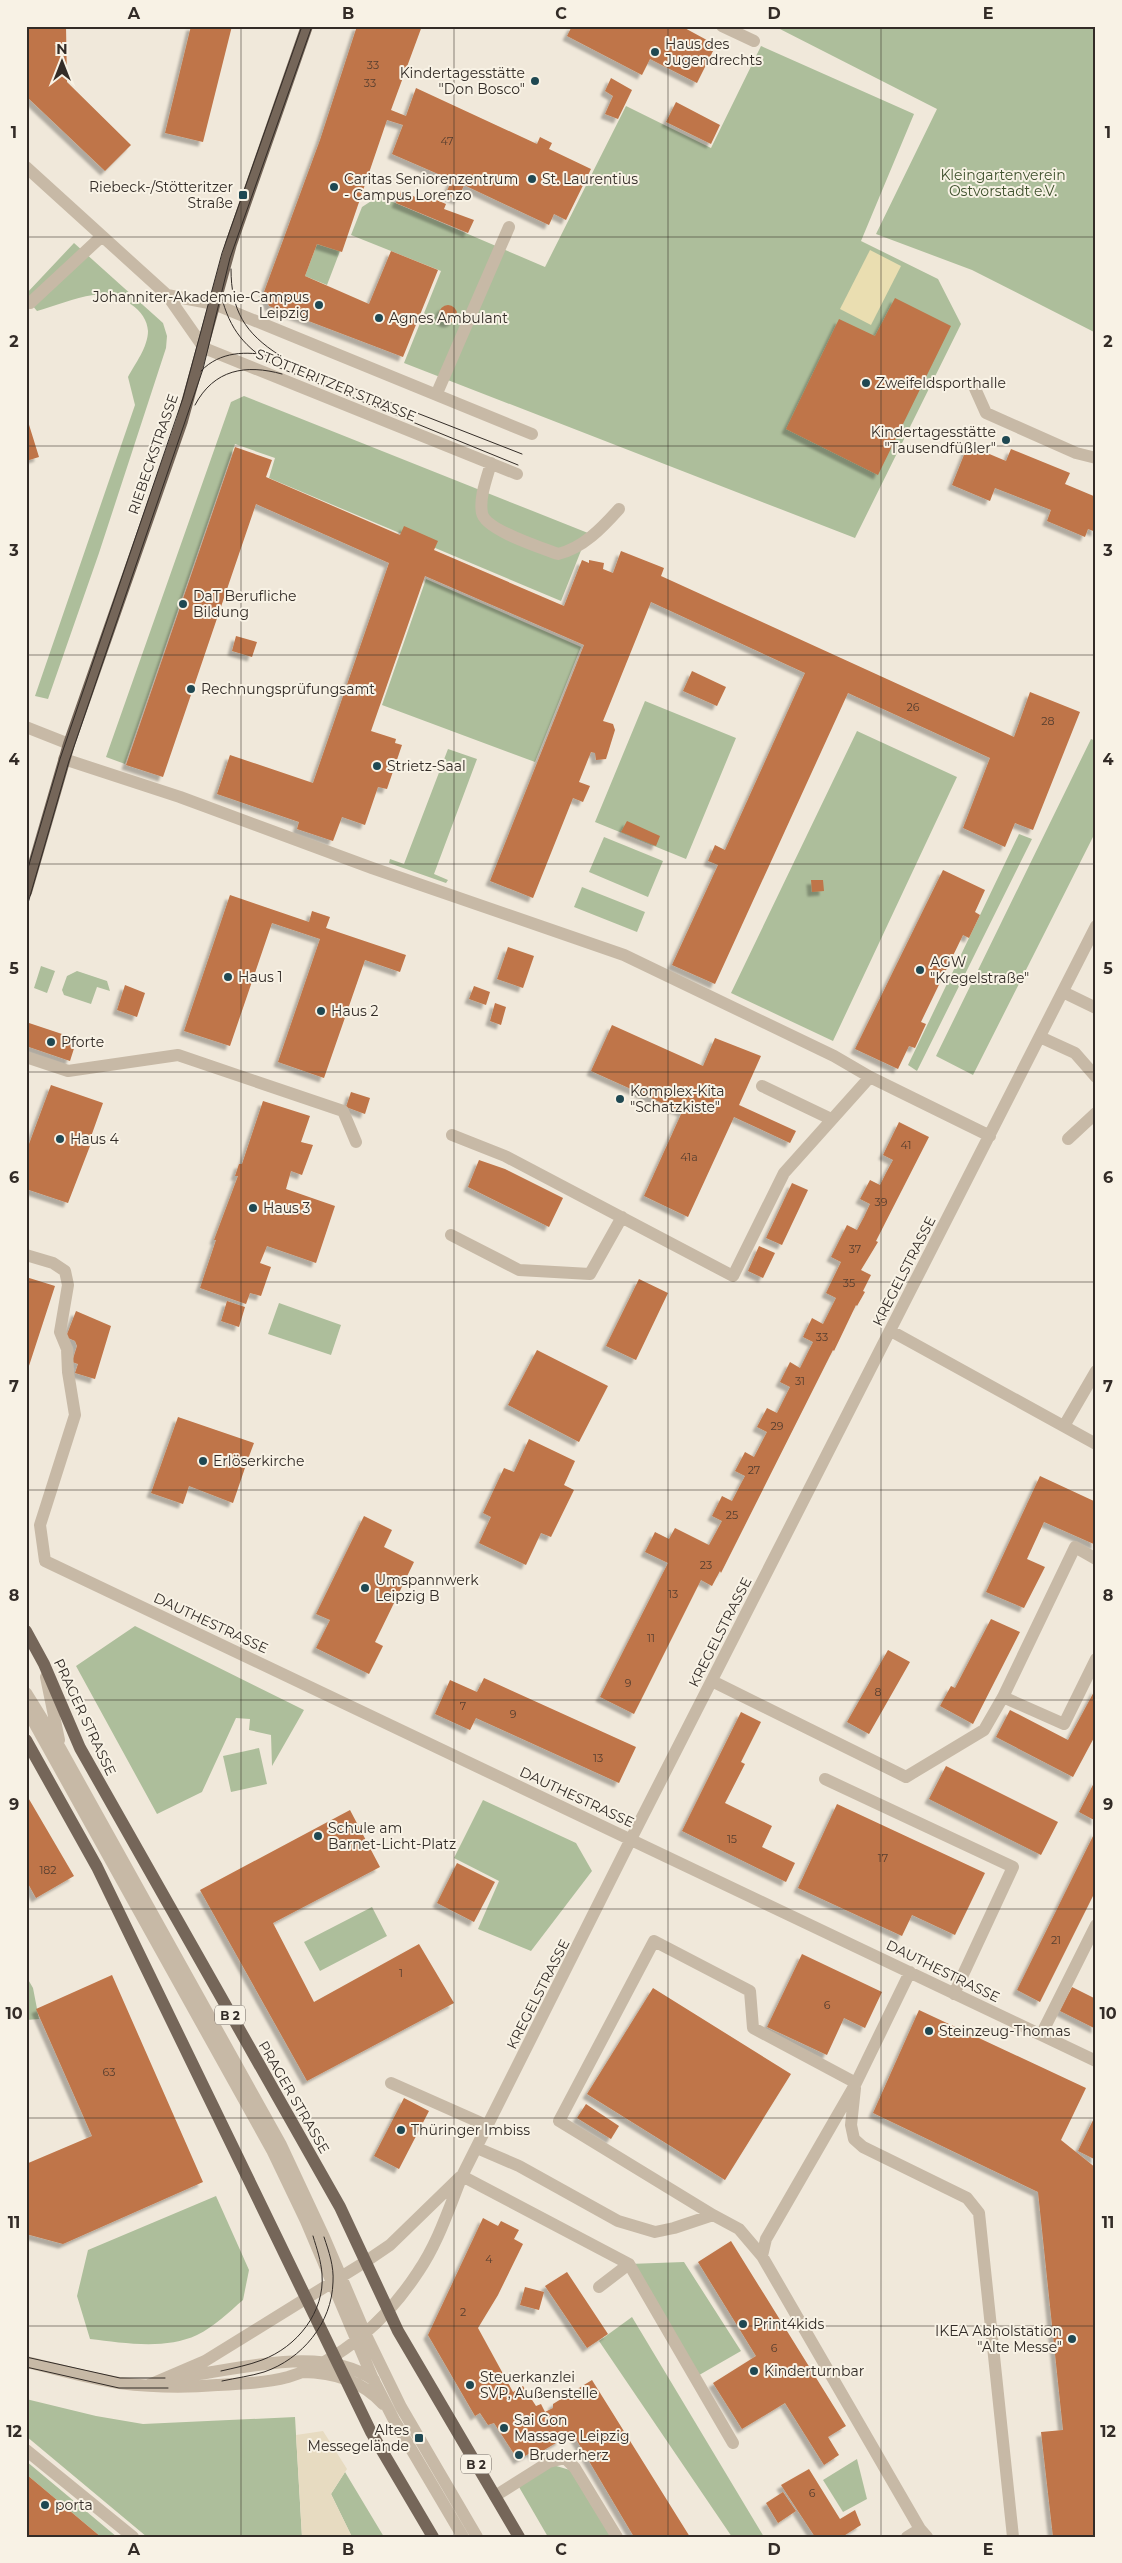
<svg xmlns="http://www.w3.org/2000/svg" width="1122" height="2563" font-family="Montserrat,sans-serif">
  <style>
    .green { fill: #adbe9b }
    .sand { fill: #eadeb1 }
    .plaza { fill: #e7dbc1 }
    .building { fill: #bf7548; filter: url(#shadow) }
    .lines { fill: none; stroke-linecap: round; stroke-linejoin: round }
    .minor { stroke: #c7b9a6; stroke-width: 12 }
    .major { stroke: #756659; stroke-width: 12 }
    .tram { stroke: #332c27; stroke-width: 1 }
    .grid { fill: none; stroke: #332c27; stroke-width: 1; stroke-opacity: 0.55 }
    .poi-dot { fill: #1f4852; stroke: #f8f2e5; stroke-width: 2 }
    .labels { text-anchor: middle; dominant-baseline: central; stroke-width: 4; stroke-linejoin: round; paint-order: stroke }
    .number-label { font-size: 11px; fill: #563e2f }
    .shield { fill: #f8f2e5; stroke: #6e6760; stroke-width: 1 }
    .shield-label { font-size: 12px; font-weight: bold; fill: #332c27 }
    .poi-label { font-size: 14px; fill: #332c27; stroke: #f8f2e5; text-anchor: start }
    .park-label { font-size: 14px; fill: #3e502c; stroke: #f8f2e5 }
    .street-label { font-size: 14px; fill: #332c27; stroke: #f8f2e5 }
    .neatline { fill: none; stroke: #332c27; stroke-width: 2 }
    .grid-label { font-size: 16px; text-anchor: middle; font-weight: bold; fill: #332c27 }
  </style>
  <defs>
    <filter id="shadow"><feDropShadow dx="-4.5" dy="4.5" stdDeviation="1" flood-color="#0004"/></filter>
  </defs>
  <rect width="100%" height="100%" fill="#f0e8da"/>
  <!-- green -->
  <path class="green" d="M774,26H1096V333L972,270L876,234L937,109Z
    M761,46L914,114L861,241L938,279L961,324L855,538L404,363L441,271L351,235L362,207L379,196L545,267L626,106L711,148Z
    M74,243L163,323L167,336L166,348L99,553L48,699L35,696L135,405L128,377C135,364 148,347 148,331C147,307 115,291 93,295C74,298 55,306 37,311L26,298V294Z
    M317,244L340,251L327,285L305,276Z
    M244,396L588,533L561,601L269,478L275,458L235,444L125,764L106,757L231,402Z
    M426,579L581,647L535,762L382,705Z
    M645,701L736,738L686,859L595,822Z
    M857,731L957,777L833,1041L731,993Z
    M1091,739L1096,741V831L973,1075L936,1056Z
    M448,749L477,759L434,874L448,880L446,883L389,863L390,859L404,864Z
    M1019,834L1032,839L917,1071L908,1065Z
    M604,837L663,861L648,897L589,872Z
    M582,887L645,912L637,932L574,907Z
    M41,966L55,971L47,993L34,988Z
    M77,971L107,981L110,991L97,987L91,1004L64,995L62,990L67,976Z
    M279,1303L341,1325L331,1355L268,1334Z
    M135,1626L304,1710L272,1766L271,1735L249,1730L250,1719L236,1718L202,1792L157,1814L76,1666Z
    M259,1748L267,1784L231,1792L223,1756Z
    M483,1800L576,1843L592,1871L531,1951L478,1929L499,1881L454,1858Z
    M372,1907L387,1936L320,1971L304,1942Z
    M26,1976L33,1988L39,2019L26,2020Z
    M216,2196L249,2270L243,2300C229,2312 214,2327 197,2335C165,2350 124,2343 90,2339L77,2296L88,2250Z
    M684,2262L741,2351L694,2378L629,2264Z
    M632,2317L764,2537H732L599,2341Z
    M26,2399L96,2416L143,2424L295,2417L302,2537H147L26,2436Z
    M857,2459L867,2499L843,2512L823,2480Z
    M26,2461L117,2537H101L26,2474Z
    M553,2465L570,2470L611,2537H548L519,2487Z
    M345,2472L384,2537H352L331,2494Z"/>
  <!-- sand -->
  <path class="sand" d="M870,250L901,266L871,325L840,309Z"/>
  <!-- plaza -->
  <path class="plaza" d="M323,2431L347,2469L331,2494L352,2537H302L296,2435Z"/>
  <!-- building -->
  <path class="building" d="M26,26H66L67,82L131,145L105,171L26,96Z
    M191,26H232L203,142L165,133Z
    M357,26H422L391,110L406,116L416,88L537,144L540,137L552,143L549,149L591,169L566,220L554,214L549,225L464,185L458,200L445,195L452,180L392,154L403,125L387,120L342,252L317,244L305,276L369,304L391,251L438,270L403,357L269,306L264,292L320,140Z
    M572,26H681L716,45L697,83L650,59L642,75L567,36Z
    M611,78L632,90L618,119L605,114L613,96L605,91Z
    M676,102L720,125L711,144L666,122Z
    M401,191L425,201L427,196L446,204L444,209L474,220L468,233L396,203Z
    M895,298L951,326L878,475L786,429L839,319L875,336Z
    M439 314a9 9 0 1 1 18 0a9 9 0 1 1-18 0Z
    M26,415L39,457L26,461Z
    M968,445L1006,461L1011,449L1070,473L1065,484L1096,497V532L1088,529L1085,537L1047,521L1051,510L995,488L990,501L952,485Z
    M235,447L272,460L266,477L400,535L404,526L438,541L434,550L564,606L582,560L589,563V560L604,563L603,569L613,573L621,551L664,568L661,576L1014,737L1030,692L1080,712L1033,830L1015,823L1005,847L963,828L990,758L848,693L715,984L672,965L718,865L708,861L715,845L725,850L805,673L651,602L603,721L613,724L615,730L606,759L596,760L595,753L591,752L579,782L590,786L583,802L573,798L533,898L490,881L584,645L425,576L371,731L396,739L395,743L402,745L387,789L378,787L365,825L342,817L333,841L297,829L299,822L217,794L230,755L313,783L389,563L256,504L163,777L126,765Z
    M236,636L257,642L252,657L232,651Z
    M692,671L726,687L717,706L683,691Z
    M627,821L660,836L656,846L621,832Z
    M943,870L985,890L975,912L980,915L969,938L963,935L921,1022L926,1024L915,1048L909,1046L898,1069L855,1049Z
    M811,880H823L824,891L812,892Z
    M230,895L309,922L312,911L330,917L326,928L406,955L400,972L365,960L324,1078L278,1062L320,939L272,923L230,1046L184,1031Z
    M508,947L534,956L523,988L497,979Z
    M125,985L145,993L137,1017L117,1010Z
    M474,986L490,992L486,1005L469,999Z
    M495,1003L506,1007L501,1025L490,1021Z
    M26,1022L77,1039L70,1061L26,1046Z
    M612,1025L703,1066L715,1038L761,1056L739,1105L796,1131L790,1143L734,1117L688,1217L644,1196L682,1112L591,1071Z
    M51,1085L103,1103L88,1145L90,1146L68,1203L26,1189L29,1144Z
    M351,1092L370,1098L365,1114L346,1107Z
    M263,1101L310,1116L301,1142L313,1145L302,1175L291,1171L286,1189L335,1206L316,1263L267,1246L260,1263L271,1267L261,1296L250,1293L246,1304L200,1288L216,1240H214L238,1176H235L239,1164H242Z
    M899,1122L929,1137L876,1241L878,1242L861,1270L871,1275L863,1291L865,1292L857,1306L856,1305L834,1351L833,1350L721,1573L720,1571L712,1586L701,1580L634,1714L600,1697L668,1563L645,1552L655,1532L669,1539L675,1528L709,1545L722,1521L712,1516L722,1496L732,1501L745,1476L735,1471L745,1452L754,1457L767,1432L757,1427L767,1408L777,1413L790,1387L780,1382L790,1362L800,1368L813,1342L803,1337L812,1318L823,1324L836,1298L826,1293L841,1262L831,1257L847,1225L857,1230L864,1217L870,1204L860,1199L870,1180L880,1185L886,1173L893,1160L883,1155Z
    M479,1160L505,1169L563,1198L549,1227L468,1187Z
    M792,1183L808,1190L782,1245L766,1238Z
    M759,1246L775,1253L763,1278L748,1271Z
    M26,1277L55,1286L27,1372H26Z
    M639,1279L668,1293L636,1360L606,1346Z
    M227,1301L245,1307L239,1327L221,1321Z
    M76,1311L111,1326L95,1379L75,1373L78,1364L72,1362L77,1346L75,1341L66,1337Z
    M537,1350L608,1386L579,1442L508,1405Z
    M178,1417L254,1443L248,1459L240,1456L239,1460L247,1462L233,1503L189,1486L183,1504L151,1493Z
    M529,1439L575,1461L564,1485L574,1490L551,1537L541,1533L526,1565L479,1543L491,1517L483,1513L504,1468L514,1472Z
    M1040,1476L1096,1502V1545L1044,1522L1027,1559L1045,1567L1024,1608L986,1592Z
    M364,1516L392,1530L384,1547L414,1562L375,1642L383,1646L369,1674L316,1648L330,1620L316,1614Z
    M991,1619L1020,1632L973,1724L940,1706L951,1686L955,1688Z
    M888,1650L910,1662L869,1734L847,1722Z
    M484,1678L636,1747L619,1783L476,1718L470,1730L435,1714L450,1680L477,1692Z
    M1096,1688V1734L1073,1777L996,1737L1010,1710L1068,1740Z
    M741,1712L761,1722L741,1762L745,1764L725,1803L772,1826L762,1847L795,1863L786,1882L682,1831Z
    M946,1766L1058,1822L1041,1855L929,1799Z
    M1096,1779V1821L1079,1812Z
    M26,1794L74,1876L36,1898L26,1880Z
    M837,1804L985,1873L955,1935L912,1915L902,1936L798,1888Z
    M350,1810L380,1867L273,1923L314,2002L419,1944L454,2003L307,2081L200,1890Z
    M1096,1830V1890L1040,2002L1017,1990Z
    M457,1863L495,1882L474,1922L437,1903Z
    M802,1954L882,1992L865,2028L844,2018L827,2055L767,2027Z
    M112,1975L203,2182L63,2244L26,2234V2164L92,2136L36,2009Z
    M1072,1987L1096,1999V2029L1060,2011Z
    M653,1988L791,2074L725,2180L587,2094Z
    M919,2010L1086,2088L1061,2140L1096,2168V2537H1053L1041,2432L1063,2430L1038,2192L873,2113Z
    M404,2098L429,2111L399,2169L374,2156Z
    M586,2104L619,2126L611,2139L577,2118Z
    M1096,2114V2160L1078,2151Z
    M483,2218L498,2226L501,2221L519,2230L514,2239L523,2244L498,2295L478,2328L513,2392L523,2386L536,2406L541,2404L545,2412L553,2408V2404L592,2380L690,2537H634L573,2434L567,2432L559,2436L561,2440L534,2456L532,2452L518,2460L494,2423L488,2425L480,2413L475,2416L428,2335Z
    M731,2241L846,2426L828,2437L839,2455L824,2465L785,2403L742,2429L713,2383L756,2356L698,2262Z
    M567,2272L608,2334L587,2348L545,2286Z
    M525,2287L544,2292L539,2310L520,2305Z
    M809,2469L840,2519L855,2510L861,2525L842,2537H815L781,2485Z
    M26,2474L101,2537H26Z
    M783,2492L796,2511L778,2523L766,2503Z"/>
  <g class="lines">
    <!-- minor -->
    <path class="minor" d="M722,26L754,41
      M26,167L167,295L204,348L517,474
      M167,295L214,304L532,434
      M30,303L102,236
      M973,384L986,413L1076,453L1096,458
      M437,393L509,227
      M491,463C487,478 479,497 482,513C485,530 542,548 558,554C583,548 602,528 619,509
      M26,727L69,744
      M64,759L180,797L372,868L624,955L834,1056L870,1077L990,1136
      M1063,992L1096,1008
      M1040,1037L1075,1053L1096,1077
      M26,1057L68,1071L178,1055L343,1111L356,1142
      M762,1086L831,1119
      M452,1135L505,1156L733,1276L784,1173L870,1077
      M1068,1139L1096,1113
      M451,1235L519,1270L590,1274L622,1217
      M26,1255L53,1263L65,1271L68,1285L60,1332L67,1349L68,1372L75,1415L40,1525L45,1561L1096,2061
      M891,1331L1096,1444
      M1064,1426L1096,1371
      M46,1677L59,1740
      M712,1681L906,1777L984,1730L1003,1697L1075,1547L1096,1559
      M26,1693L60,1748L281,2145L324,2237L365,2333L401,2407L477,2537
      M1003,1697L1064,1724L1096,1659
      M26,1708L272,2150L306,2221L373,2379L394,2420L463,2537
      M825,1779L1013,1867L954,1994
      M910,1972L856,2083L766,2239L762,2256L920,2529L927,2537
      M1041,2035L1096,1925
      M391,2083L488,2126
      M855,2088L851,2125L854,2139L863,2147L967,2198L979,2213L1013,2537
      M477,2148L519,2166L618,2221L655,2232L674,2228L713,2215
      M462,2176L629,2264L733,2443
      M762,2256L739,2229L713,2215L559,2121L654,1941L750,1991L753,2028L856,2083
      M599,2287L629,2264
      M26,2362C57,2369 87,2378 119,2383C151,2387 184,2388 217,2385C240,2384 265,2383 288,2377C342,2361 388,2318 418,2272C438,2243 449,2208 462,2176L631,1839L1096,926
      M302,2372C333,2372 362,2381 383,2404
      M177,2377C237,2371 321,2343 374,2380
      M149,2385L205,2361L365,2262L390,2245L460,2177
      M26,2450L133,2537
      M495,2496L549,2462L565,2458L575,2468L617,2537
      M907,2537L920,2529"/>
    <!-- major -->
    <path class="major" d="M26,892L69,744L182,421L231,244L307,26
      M26,1631L44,1664L80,1748L340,2207L398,2331L519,2537
      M26,1740L97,1867L371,2432L433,2537"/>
    <!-- tram -->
    <path class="tram" d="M231,269C231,311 245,333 279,355
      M221,295C230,331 245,347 275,366L518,465
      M201,371C220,351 247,351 271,356L522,454
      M195,405C214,369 246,364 282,374
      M26,875L60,759L183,398L222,253L302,26
      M26,910L69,761L203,369L230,258L312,26
      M26,2357L120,2378H165
      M26,2367L119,2388H168
      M221,2371C234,2368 249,2365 262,2360C297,2347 325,2312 322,2274C321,2261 317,2249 313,2236
      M222,2381C236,2378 251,2376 264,2372C302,2359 332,2323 333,2282C334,2266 329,2252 324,2237"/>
  </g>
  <!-- grid -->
  <path class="grid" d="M241,26V2537M454,26V2537M668,26V2537M881,26V2537M26,237H1096M26,446H1096M26,655H1096M26,864H1096M26,1072H1096M26,1282H1096M26,1490H1096M26,1700H1096M26,1909H1096M26,2118H1096M26,2326H1096"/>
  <!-- markers -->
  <g class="poi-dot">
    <circle cx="655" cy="52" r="5"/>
    <circle cx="535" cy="81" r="5"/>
    <circle cx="532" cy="179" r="5"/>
    <circle cx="334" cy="187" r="5"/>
    <rect x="238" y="190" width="10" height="10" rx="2.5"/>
    <circle cx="319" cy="305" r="5"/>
    <circle cx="379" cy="318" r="5"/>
    <circle cx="866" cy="383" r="5"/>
    <circle cx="1006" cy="440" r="5"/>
    <circle cx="183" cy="604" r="5"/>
    <circle cx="191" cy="689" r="5"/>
    <circle cx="377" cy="766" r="5"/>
    <circle cx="920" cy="970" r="5"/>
    <circle cx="228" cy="977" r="5"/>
    <circle cx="321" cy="1011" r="5"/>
    <circle cx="51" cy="1042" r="5"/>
    <circle cx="620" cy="1099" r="5"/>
    <circle cx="60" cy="1139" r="5"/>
    <circle cx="253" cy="1208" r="5"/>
    <circle cx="203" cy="1461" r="5"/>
    <circle cx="365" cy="1588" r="5"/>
    <circle cx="318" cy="1836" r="5"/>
    <circle cx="929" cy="2031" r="5"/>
    <circle cx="401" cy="2130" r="5"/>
    <circle cx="743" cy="2324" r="5"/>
    <circle cx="1072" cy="2339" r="5"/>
    <circle cx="754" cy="2371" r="5"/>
    <circle cx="470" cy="2385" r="5"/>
    <circle cx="504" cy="2428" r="5"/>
    <rect x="414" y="2433" width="10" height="10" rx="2.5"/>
    <circle cx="519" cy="2455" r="5"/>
    <circle cx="45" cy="2505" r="5"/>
  </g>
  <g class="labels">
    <!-- number labels -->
    <g class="number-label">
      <text x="373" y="65">33</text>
      <text x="370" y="83">33</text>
      <text x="447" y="141">47</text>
      <text x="913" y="707">26</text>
      <text x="1048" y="721">28</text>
      <text x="906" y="1145">41</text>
      <text x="689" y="1157">41a</text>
      <text x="881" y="1202">39</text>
      <text x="855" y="1249">37</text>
      <text x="849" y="1283">35</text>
      <text x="822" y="1337">33</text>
      <text x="800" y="1381">31</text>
      <text x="777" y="1426">29</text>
      <text x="754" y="1470">27</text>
      <text x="732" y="1515">25</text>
      <text x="706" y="1565">23</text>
      <text x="673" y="1594">13</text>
      <text x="651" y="1638">11</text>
      <text x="628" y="1683">9</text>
      <text x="878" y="1692">8</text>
      <text x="463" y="1706">7</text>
      <text x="513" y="1714">9</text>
      <text x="598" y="1758">13</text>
      <text x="732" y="1839">15</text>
      <text x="883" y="1858">17</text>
      <text x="48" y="1870">182</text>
      <text x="1056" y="1940">21</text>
      <text x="401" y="1973">1</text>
      <text x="827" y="2005">6</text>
      <text x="109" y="2072">63</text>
      <text x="489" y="2259">4</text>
      <text x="463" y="2312">2</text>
      <text x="774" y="2348">6</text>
      <text x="812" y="2493">6</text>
    </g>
    <!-- shield labels -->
    <g class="shield">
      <rect x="215" y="2005.5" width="30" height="19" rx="4"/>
      <rect x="461" y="2454.5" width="30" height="19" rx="4"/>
    </g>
    <g class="shield-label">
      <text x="230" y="2015">B 2</text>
      <text x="476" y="2464">B 2</text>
    </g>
    <!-- poi labels -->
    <g class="poi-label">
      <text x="665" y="44">Haus des<tspan x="665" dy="16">Jugendrechts</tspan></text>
      <text x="525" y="73" text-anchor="end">Kindertagesstätte<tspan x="525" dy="16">"Don Bosco"</tspan></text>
      <text x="344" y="179">Caritas Seniorenzentrum<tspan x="344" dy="16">- Campus Lorenzo</tspan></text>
      <text x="542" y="179">St. Laurentius</text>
      <text x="233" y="187" text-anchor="end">Riebeck-/Stötteritzer<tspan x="233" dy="16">Straße</tspan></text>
      <text x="309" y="297" text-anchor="end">Johanniter-Akademie-Campus<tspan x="309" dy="16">Leipzig</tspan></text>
      <text x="389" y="318">Agnes Ambulant</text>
      <text x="876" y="383">Zweifeldsporthalle</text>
      <text x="996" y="432" text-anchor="end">Kindertagesstätte<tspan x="996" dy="16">"Tausendfüßler"</tspan></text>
      <text x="193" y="596">DaT Berufliche<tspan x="193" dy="16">Bildung</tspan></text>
      <text x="201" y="689">Rechnungsprüfungsamt</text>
      <text x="387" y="766">Strietz-Saal</text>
      <text x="930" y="962">AGW<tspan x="930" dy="16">"Kregelstraße"</tspan></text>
      <text x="238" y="977">Haus 1</text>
      <text x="331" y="1011">Haus 2</text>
      <text x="61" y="1042">Pforte</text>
      <text x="630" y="1091">Komplex-Kita<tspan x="630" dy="16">"Schatzkiste"</tspan></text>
      <text x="70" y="1139">Haus 4</text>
      <text x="263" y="1208">Haus 3</text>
      <text x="213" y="1461">Erlöserkirche</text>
      <text x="375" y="1580">Umspannwerk<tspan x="375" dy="16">Leipzig B</tspan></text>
      <text x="328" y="1828">Schule am<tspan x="328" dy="16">Barnet-Licht-Platz</tspan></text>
      <text x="939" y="2031">Steinzeug-Thomas</text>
      <text x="411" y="2130">Thüringer Imbiss</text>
      <text x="753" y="2324">Print4kids</text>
      <text x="1062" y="2331" text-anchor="end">IKEA Abholstation<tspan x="1062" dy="16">"Alte Messe"</tspan></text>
      <text x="764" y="2371">Kinderturnbar</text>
      <text x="480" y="2377">Steuerkanzlei<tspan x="480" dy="16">SVP, Außenstelle</tspan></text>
      <text x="514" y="2420">Sai Gon<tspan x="514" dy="16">Massage Leipzig</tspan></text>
      <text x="409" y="2430" text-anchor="end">Altes<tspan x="409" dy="16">Messegelände</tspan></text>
      <text x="529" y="2455">Bruderherz</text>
      <text x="55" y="2505">porta</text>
    </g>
    <!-- park labels -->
    <g class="park-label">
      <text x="1003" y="175">Kleingartenverein<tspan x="1003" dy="16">Ostvorstadt e.V.</tspan></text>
    </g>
    <!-- street labels -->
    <g class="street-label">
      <text transform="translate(336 385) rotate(22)">STÖTTERITZER STRASSE</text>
      <text transform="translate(153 454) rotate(-71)">RIEBECKSTRASSE</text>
      <text transform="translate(904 1271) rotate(-63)">KREGELSTRASSE</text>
      <text transform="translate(211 1623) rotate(25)">DAUTHESTRASSE</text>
      <text transform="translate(720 1632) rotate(-63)">KREGELSTRASSE</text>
      <text transform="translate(85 1717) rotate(65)">PRAGER STRASSE</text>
      <text transform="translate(577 1797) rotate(25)">DAUTHESTRASSE</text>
      <text transform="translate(943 1971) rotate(26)">DAUTHESTRASSE</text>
      <text transform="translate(538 1994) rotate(-63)">KREGELSTRASSE</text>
      <text transform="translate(294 2097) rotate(60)">PRAGER STRASSE</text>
    </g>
  </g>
  <!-- border -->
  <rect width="1122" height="2563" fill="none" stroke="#f8f2e5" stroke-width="55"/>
  <!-- north arrow -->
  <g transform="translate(62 62)" stroke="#f8f2e5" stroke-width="4" paint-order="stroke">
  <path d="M0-4L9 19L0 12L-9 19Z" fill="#332c27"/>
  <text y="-8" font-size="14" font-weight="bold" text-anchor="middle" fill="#332c27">N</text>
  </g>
  <rect x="28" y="28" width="1066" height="2508" class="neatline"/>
  <g class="grid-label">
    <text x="134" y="19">A</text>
    <text x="348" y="19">B</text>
    <text x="561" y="19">C</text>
    <text x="774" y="19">D</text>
    <text x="988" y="19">E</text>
    <text x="14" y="138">1</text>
    <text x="1108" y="138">1</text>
    <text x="14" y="347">2</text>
    <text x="1108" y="347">2</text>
    <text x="14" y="556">3</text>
    <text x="1108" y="556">3</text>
    <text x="14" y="765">4</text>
    <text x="1108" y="765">4</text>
    <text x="14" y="974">5</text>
    <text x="1108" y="974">5</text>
    <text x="14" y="1183">6</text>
    <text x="1108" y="1183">6</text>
    <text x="14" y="1392">7</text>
    <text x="1108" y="1392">7</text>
    <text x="14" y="1601">8</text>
    <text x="1108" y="1601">8</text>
    <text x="14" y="1810">9</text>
    <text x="1108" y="1810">9</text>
    <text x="14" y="2019">10</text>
    <text x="1108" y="2019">10</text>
    <text x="14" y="2228">11</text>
    <text x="1108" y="2228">11</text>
    <text x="14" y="2437">12</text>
    <text x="1108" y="2437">12</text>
    <text x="134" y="2555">A</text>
    <text x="348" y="2555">B</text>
    <text x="561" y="2555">C</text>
    <text x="774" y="2555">D</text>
    <text x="988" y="2555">E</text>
  </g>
</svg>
